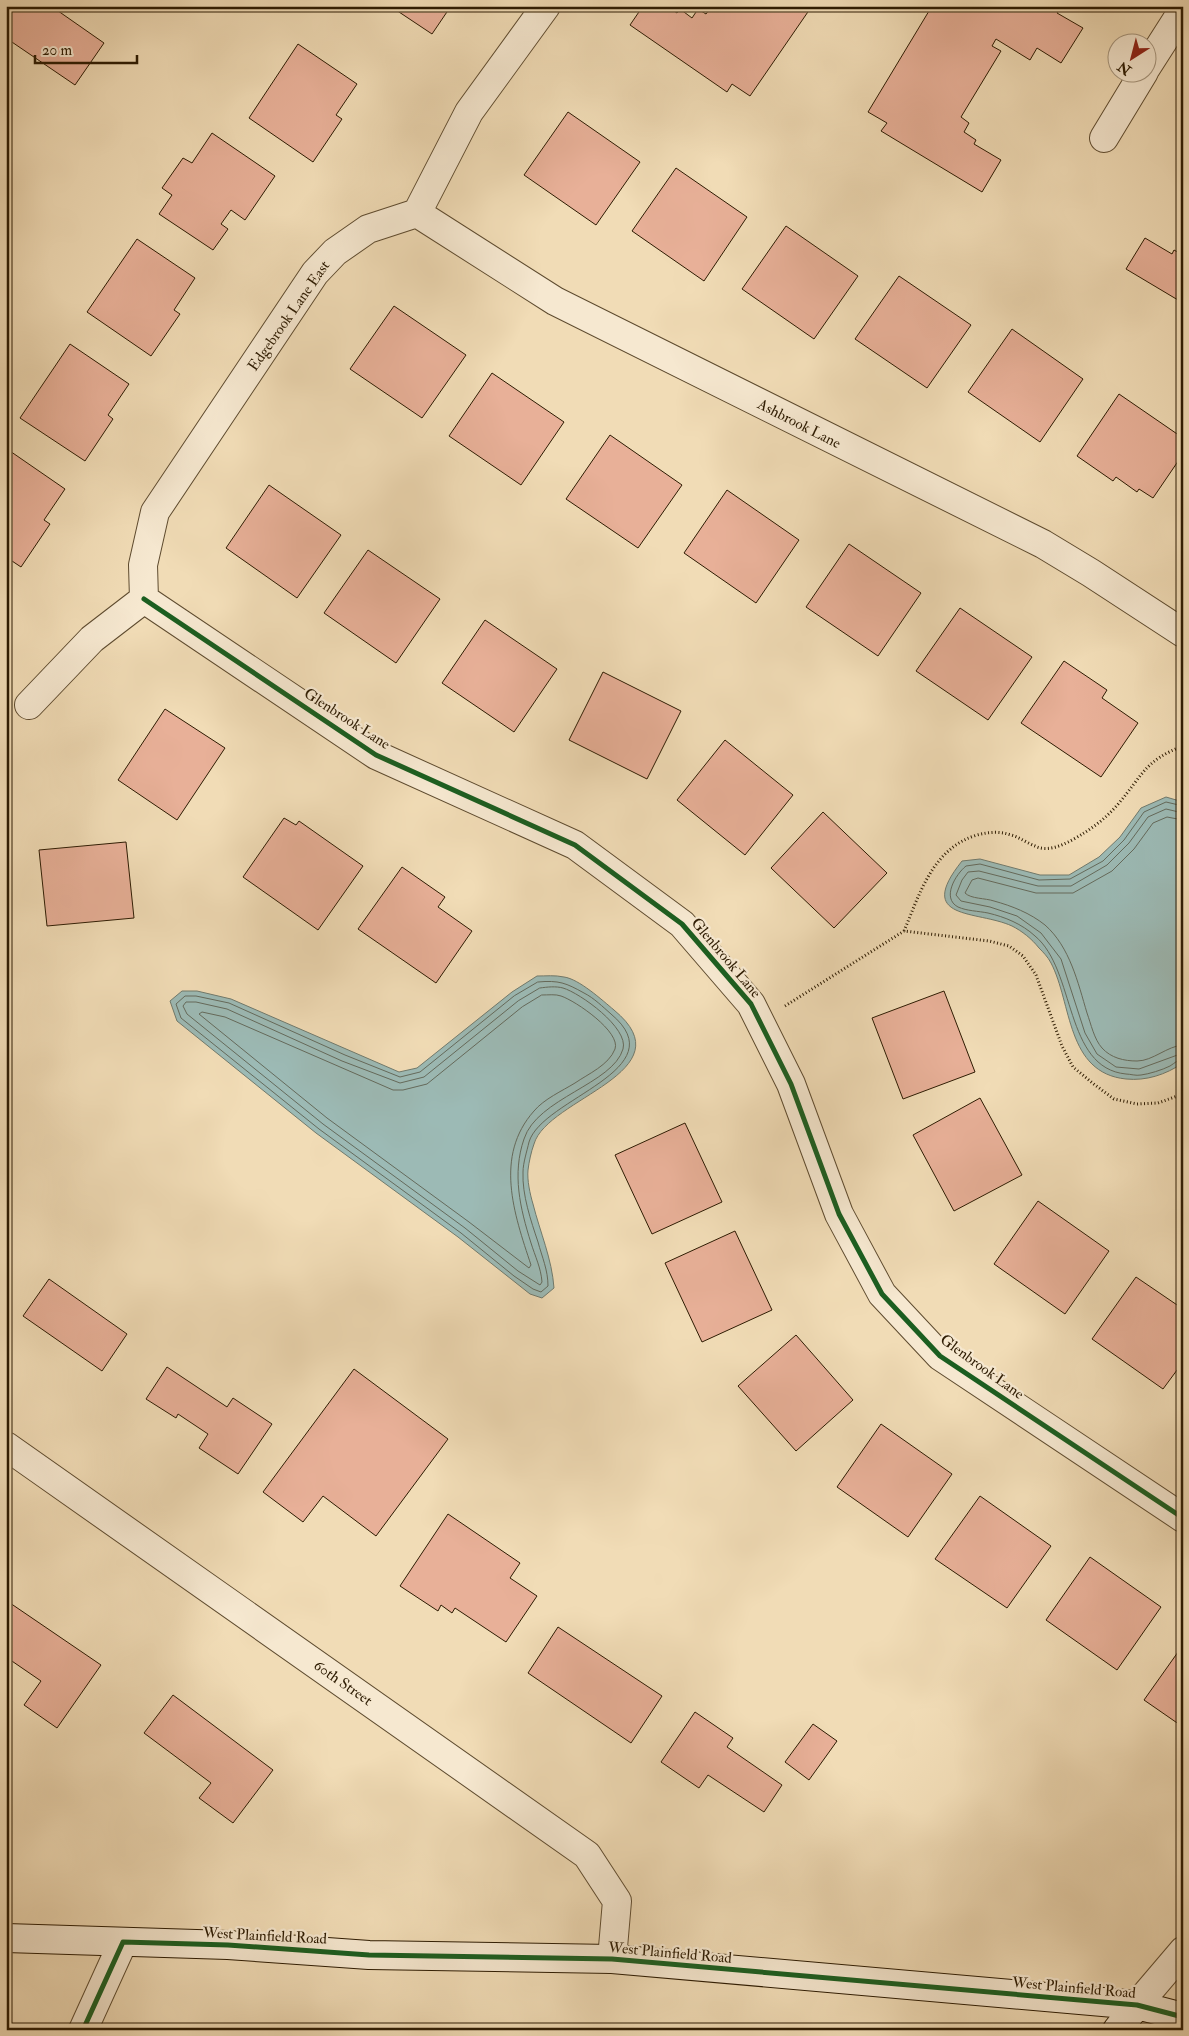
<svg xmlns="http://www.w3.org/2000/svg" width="1189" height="2036" font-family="'IM FELL Double Pica',serif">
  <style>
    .water { fill: #9cbab5; stroke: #707a6d }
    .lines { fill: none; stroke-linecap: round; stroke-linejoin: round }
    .shore { stroke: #646a5c; stroke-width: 1 }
    .building { fill: #e8b098; stroke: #2d1b02 }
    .minor-casing { stroke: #5e4b2f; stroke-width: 30 }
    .tertiary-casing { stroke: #5e4b2f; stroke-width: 30 }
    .secondary-casing { stroke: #2d1b02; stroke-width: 30 }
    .path { stroke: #2d1b02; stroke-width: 3; stroke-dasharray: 1 2.5; stroke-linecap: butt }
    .minor { stroke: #f6e8d0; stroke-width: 28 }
    .tertiary { stroke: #f6e8d0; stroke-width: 28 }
    .secondary { stroke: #f6e8d0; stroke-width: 28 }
    .cycleway-casing { stroke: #f6e8d0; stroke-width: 8 }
    .cycleway { stroke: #1b5e20; stroke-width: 5 }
    .labels { text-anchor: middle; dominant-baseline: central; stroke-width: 4.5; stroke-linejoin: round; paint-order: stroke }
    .street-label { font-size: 15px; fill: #2d1b02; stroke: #f6e8d0 }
  </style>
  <rect width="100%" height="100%" fill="#f1dcb6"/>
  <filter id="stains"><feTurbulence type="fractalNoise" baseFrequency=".004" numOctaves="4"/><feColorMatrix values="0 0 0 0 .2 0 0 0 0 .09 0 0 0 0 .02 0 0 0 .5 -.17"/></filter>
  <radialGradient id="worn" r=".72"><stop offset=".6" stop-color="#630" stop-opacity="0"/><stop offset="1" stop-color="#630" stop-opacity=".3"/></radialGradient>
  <!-- water -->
  <path class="water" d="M1166,797L1183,802V1063C1165,1075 1146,1081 1126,1079C1066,1073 1072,1003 1051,963C1048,957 1043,952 1039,948C1032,939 1022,931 1012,926C977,910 914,921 962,861L980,859L1040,875H1069L1099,857L1120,837L1141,808Z
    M537,976C546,976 555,975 564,977C579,979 602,1000 614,1010C689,1072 547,1098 534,1144C531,1152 529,1162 528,1170C527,1180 530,1194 533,1204C540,1232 552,1259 554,1288L542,1298L530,1294L458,1237L316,1133L177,1021L170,1001L182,991H197L231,999L399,1072L417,1068L512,992Z"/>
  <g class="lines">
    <!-- shore -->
    <path class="shore" d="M1183,806L1166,802L1144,812L1124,840L1103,861L1070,879L1039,880L980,864L966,866C956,874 941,898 958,907C967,911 978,911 988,913C1005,917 1022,924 1035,936C1076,970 1064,1068 1126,1074C1130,1074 1136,1076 1141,1075C1149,1074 1162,1070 1170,1066C1175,1063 1177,1060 1183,1059
      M1183,813L1166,809L1148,817L1129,843L1107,865L1071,886H1038L979,871L968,872L962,880L956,895L961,901L990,907L1017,916L1041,933L1061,959L1085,1033L1097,1054L1116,1067L1139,1069L1183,1053
      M1183,820L1167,817L1153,823L1134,849L1112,871L1073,893H1036L978,878L972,880L965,893C971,899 985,898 994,901C1012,906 1030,913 1045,925C1070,947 1078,983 1087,1013C1091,1024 1094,1039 1102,1048C1111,1058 1124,1061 1137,1061C1153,1061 1167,1046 1183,1045
      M538,982C559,980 566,983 584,993C594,998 603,1007 611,1014C678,1070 542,1098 529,1142C527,1151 523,1163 523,1172C522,1195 531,1221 538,1242C542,1257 548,1270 548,1286L541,1292L533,1289L514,1276L461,1233L319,1129L181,1018L176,1004L185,996H196L229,1003L345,1055L400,1077L420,1072L514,996Z
      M540,988C547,987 556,986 563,988C580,993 629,1028 623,1049C613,1084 537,1098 524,1139C512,1174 520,1208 531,1243C535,1256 541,1268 542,1282L540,1285L518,1271L465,1228L323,1124L187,1014L183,1006L186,1002H196L227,1009L342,1061L400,1083L424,1077L518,1001Z
      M542,995C548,995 556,994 561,996C576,1001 621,1032 615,1049C609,1065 588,1074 575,1083C562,1091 544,1099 534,1111C494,1156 514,1214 531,1265L529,1268L469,1222L327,1118L199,1014L202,1012L225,1017L393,1090H403L427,1084L522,1007Z"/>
  </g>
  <!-- building -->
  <path class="building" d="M6,6H51L104,43L75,85L6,38Z
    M390,6H451L432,34Z
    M643,6H667L677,13L680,9L692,18L698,9L706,14L712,6H812L750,96L732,84L727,92L630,25Z
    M932,6H1052L1059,10L1057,13L1083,28L1061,63L1037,48L1030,60L996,39L992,46L1001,51L961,117L969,123L964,132L976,140L974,144L1001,160L982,192L881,131L887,123L868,112Z
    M298,44L357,84L336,115L342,119L313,162L249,118Z
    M568,112L640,162L596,225L524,175Z
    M212,133L275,176L245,220L231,210L221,224L228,229L213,250L159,214L172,195L162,188L183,158L192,163Z
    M676,168L747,217L704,281L632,231Z
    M786,226L858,276L814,339L742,289Z
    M1145,238L1172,254L1174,250L1183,255V303L1126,269Z
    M137,239L195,278L174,310L180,314L151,356L87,312Z
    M899,276L971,325L927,388L855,339Z
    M394,306L466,355L422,418L350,369Z
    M1012,329L1083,379L1040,442L968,392Z
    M70,344L129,384L108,415L113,419L85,461L20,418Z
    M492,373L564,422L521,485L449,436Z
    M1119,394L1183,438V454L1153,498L1139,489L1137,492L1116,477L1113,481L1077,456Z
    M610,435L682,485L638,548L566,499Z
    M7,449L65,489L44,520L50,524L21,567L6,557Z
    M269,485L341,535L297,598L226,548Z
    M727,490L799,540L756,603L684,553Z
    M849,544L921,593L878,656L806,607Z
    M368,550L440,599L396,663L324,613Z
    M960,608L1032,657L988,720L916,671Z
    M485,620L557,669L514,732L442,683Z
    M1064,661L1107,690L1102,698L1138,723L1101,777L1021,723Z
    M603,672L681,711L647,779L569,740Z
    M165,709L225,748L177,820L118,780Z
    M725,740L793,795L745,855L677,800Z
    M823,812L887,873L834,928L771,868Z
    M284,818L296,825L299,821L363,866L318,930L243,877Z
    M126,842L134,918L47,926L39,850Z
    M402,867L445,897L438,907L472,931L436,983L358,929Z
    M944,991L975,1072L903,1099L872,1018Z
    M980,1098L1022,1175L954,1211L913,1135Z
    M685,1123L722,1202L652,1234L615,1155Z
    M1038,1201L1109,1251L1065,1314L994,1264Z
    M735,1231L772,1310L702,1342L665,1263Z
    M1136,1277L1183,1309V1362L1163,1389L1092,1339Z
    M49,1279L127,1334L102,1371L23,1316Z
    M796,1335L853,1400L796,1451L738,1386Z
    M167,1367L227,1407L233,1398L272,1424L238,1474L199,1448L208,1434L178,1414L176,1418L146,1399Z
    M354,1369L448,1439L376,1536L323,1496L303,1522L263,1492Z
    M881,1424L952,1474L908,1537L837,1487Z
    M980,1496L1051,1546L1007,1608L935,1559Z
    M448,1514L520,1563L510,1578L537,1596L506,1642L455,1608L452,1613L441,1605L438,1611L400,1586Z
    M1090,1557L1161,1607L1117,1670L1046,1620Z
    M10,1603L101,1665L57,1728L24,1705L41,1681L6,1657V1609Z
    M558,1627L662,1696L631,1743L528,1673Z
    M1183,1645V1727L1144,1700Z
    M173,1695L273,1770L233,1823L199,1798L211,1783L144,1733Z
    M695,1712L733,1738L727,1747L782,1785L764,1812L708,1775L699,1788L661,1762Z
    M813,1724L837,1741L809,1780L785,1762Z"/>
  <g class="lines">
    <!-- minor casing -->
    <g class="minor-casing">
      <path id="minor" d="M1146,68L1183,10
        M1104,138L1144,72
        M417,213L555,301L1043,544L1091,573L1183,633
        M144,599L376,755L575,845L682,924L751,1004L791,1084L839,1214L882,1294L940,1356L1183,1518
        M144,599L143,565L155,512L315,273L335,252L368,229L417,213L469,112L546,6
        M29,705L92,639L144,599
        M6,1446L587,1855L617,1901L612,1959
        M83,2030L123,1942"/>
    </g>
    <!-- tertiary casing -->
    <g class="tertiary-casing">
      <path id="tertiary" d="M1137,2005L1183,1951"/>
    </g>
    <!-- secondary casing -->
    <g class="secondary-casing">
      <path id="secondary" d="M6,1938L228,1945L369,1955L612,1959L1137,2005L1183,2017
        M1117,2030L1137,2005"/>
    </g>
    <!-- path -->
    <path class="path" d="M904,931C920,893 933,848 977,835C989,832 999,831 1011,835C1019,837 1027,843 1035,846C1050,854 1071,841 1084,833C1097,825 1109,815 1119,803C1142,776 1145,760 1183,746
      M785,1006L904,931L989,941L1009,946L1023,956L1036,975L1062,1046L1073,1067L1095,1085L1114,1099L1137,1104L1158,1103L1183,1094"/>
    <!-- minor -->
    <use href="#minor" class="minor"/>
    <!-- tertiary -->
    <use href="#tertiary" class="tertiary"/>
    <!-- secondary -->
    <use href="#secondary" class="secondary"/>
    <!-- cycleway casing -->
    <g class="cycleway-casing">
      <path id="cycleway" d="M144,599L376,755L575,845L682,924L751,1004L791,1084L839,1214L882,1294L940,1356L1183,1518
        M83,2030L123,1942L228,1945L369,1955L612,1959L1137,2005L1183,2017"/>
    </g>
    <!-- cycleway -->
    <use href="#cycleway" class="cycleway"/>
  </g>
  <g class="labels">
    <!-- street labels -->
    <g class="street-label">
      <text transform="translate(289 316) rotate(-55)">Edgebrook Lane East</text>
      <text transform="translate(799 424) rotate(27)">Ashbrook Lane</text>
      <text transform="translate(347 719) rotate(33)">Glenbrook Lane</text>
      <text transform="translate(726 958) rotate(50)">Glenbrook Lane</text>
      <text transform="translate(982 1367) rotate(36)">Glenbrook Lane</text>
      <text transform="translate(343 1683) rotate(35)">60th Street</text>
      <text transform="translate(265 1936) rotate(3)">West Plainfield Road</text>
      <text transform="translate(670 1953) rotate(5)">West Plainfield Road</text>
      <text transform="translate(1074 1988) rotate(5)">West Plainfield Road</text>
    </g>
  </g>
  <!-- margin -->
  <rect width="1189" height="2036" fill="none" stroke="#f1dcb6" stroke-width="25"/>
  <rect x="8" y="8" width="1174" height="2021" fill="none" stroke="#2d1b02" stroke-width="2.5"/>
  <rect x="12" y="12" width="1164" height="2011" fill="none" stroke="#2d1b02"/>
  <!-- north arrow -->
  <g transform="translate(1132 58) rotate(216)"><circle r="24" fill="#f6e8d0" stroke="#a6967e"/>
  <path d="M0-4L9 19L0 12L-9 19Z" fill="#8f2418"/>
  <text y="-8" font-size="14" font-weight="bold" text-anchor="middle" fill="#2d1b02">N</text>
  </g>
  <!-- scale -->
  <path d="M35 55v8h102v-8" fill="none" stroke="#2d1b02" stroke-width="2.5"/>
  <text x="42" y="55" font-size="15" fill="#2d1b02" stroke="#f6e8d0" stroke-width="4" paint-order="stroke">20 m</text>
  <rect width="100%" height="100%" filter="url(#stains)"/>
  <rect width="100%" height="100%" fill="url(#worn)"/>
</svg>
